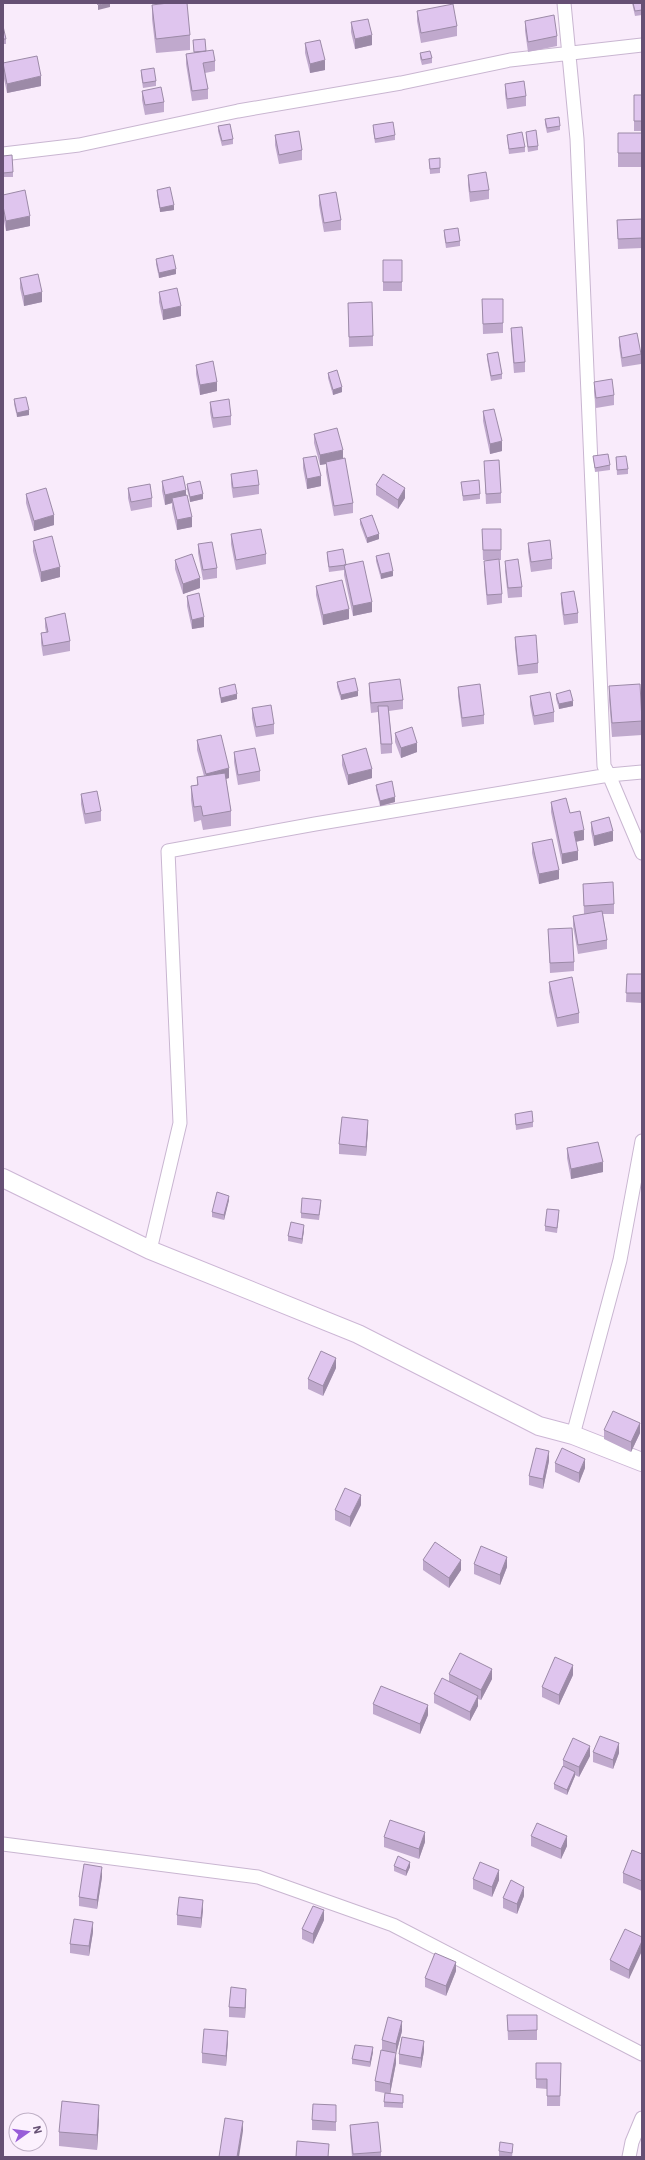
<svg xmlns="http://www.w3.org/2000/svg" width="645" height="2160" font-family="'IBM Plex Sans',sans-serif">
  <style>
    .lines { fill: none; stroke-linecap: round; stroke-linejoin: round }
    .street-casing { stroke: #c9b6d1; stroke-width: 15 }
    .secondary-casing { stroke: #ccb6d5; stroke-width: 20 }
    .street { stroke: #fff; stroke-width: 13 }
    .secondary { stroke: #fff; stroke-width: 18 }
    .wall { fill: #c0a9cd }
    .shaded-wall { fill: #9c8aa7 }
    .building { fill: #dfc5ee; stroke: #9c8aa7 }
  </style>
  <rect width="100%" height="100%" fill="#f9ebfb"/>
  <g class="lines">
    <!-- street casing -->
    <g class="street-casing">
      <path id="street" d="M564,3L577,139L604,766L609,775L642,853
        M3,154L79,145L238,111L401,83L510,60L642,45
        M150,1250L180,1123L168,851L315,824L609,775L642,772
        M573,1435L620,1260L642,1141
        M3,1844L258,1877L393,1925L642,2054
        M629,2157L632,2142L642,2118"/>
    </g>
    <!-- secondary casing -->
    <g class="secondary-casing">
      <path id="secondary" d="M3,1178L150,1250L358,1334L539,1426L573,1435L642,1462"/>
    </g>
    <!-- street -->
    <use href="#street" class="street"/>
    <!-- secondary -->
    <use href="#secondary" class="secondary"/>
  </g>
  <!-- wall -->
  <path class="wall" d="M632,3H642V15L635,16Z
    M152,5L190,35V50L156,53L152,19Z
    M417,11L457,26V36L421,43L417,21Z
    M525,21L557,36V46L528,52L525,31Z
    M351,22L372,45L355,49L351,32Z
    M3,26L6,39V44H3Z
    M193,40L206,51L215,61V71L205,73L208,89V99L192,101L186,64V54L194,53Z
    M305,43L325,70L310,73L305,53Z
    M420,53L432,58V63L422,65L420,58Z
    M3,63L41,86L7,93L3,74Z
    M141,70L156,81V86L143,88L141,75Z
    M505,84L526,96V106L507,109L505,94Z
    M142,91L164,102V112L145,115L142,100Z
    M634,95H642V131H634Z
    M545,119L560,126V130L547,133L545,124Z
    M373,125L395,135V140L375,143L373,130Z
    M218,126L233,139V144L222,146L218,131Z
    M526,132L538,146V150L528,152L526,137Z
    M618,133H642V167H618Z
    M275,135L302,150V160L279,164L275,145Z
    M507,135L525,147V152L509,154L507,139Z
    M3,156L13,172V177H3Z
    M429,159L440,168V173L430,174Z
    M468,175L489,190V199L470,202L468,185Z
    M157,190L174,210L160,212L157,195Z
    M3,195L30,226L6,231L3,216Z
    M319,195L341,220V230L324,232L319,205Z
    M642,219V248L618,249L617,220Z
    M444,230L460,241V246L446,248L444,235Z
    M156,259L176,274L159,278L156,264Z
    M383,260H402V291H383Z
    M20,278L42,302L24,306L20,288Z
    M159,292L181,316L163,320L159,302Z
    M482,299H503V333L483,334Z
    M348,303L373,336V346L349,347Z
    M511,328L525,362V372L514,373L511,338Z
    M619,337L641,354V364L622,367L619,346Z
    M487,354L502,374V379L491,381L487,359Z
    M196,365L217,391L200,395L196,374Z
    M328,373L342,392L333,395L328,378Z
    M594,382L614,395V405L596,408L594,391Z
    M14,399L29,415L17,417L14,404Z
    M210,402L231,416V425L213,428L210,412Z
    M483,411L502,451L490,454L483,421Z
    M314,434L353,503V513L334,516L326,472V464L320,465L314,443Z
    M593,456L610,465V470L595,472Z
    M616,457L628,469V474L617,475Z
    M303,458L321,486L307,489L303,468Z
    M484,461L501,493V503L486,504Z
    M231,474L259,485V494L233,498L231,484Z
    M162,481L186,495L192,527L177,530L172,508V503L165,505L162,491Z
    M461,482L480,494V499L463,501Z
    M187,484L203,499L190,502L187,489Z
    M376,485L405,498L398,509L376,495Z
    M128,488L152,498V507L131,511L128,498Z
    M26,494L54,525L34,531L26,503Z
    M360,519L379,539L367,543L360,524Z
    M482,529H501V560H499L502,594V603L487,605L484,571V561L492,560H483Z
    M231,534L266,554V564L236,570L231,544Z
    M33,541L60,577L41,582L33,551Z
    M528,543L552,559V569L531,572L528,552Z
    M198,544L217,568V578L203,580L198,553Z
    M327,552L346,565L372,612L353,616L344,575V570L329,572L327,557Z
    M376,556L393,576L381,579L376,561Z
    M175,560L200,588L183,594L175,569Z
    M505,561L522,587V597L508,598L505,571Z
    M316,586L349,619L323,625L316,595Z
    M561,593L578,613V623L564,625L561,603Z
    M187,596L204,627L192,629L187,606Z
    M45,618L70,641V651L43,656L41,643V633L46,632L45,627Z
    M515,637L538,663V673L518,675L515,647Z
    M337,682L358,696L341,700L337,687Z
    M369,683L403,700V709L389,711L392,744V753L381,754L378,712L371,713L369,693Z
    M609,686L642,716V735L612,737L609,700Z
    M458,687L484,715V724L462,727L458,696Z
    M219,688L237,699L221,703L219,693Z
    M556,694L573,706L559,709L556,699Z
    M530,696L554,712V722L534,725L530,705Z
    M252,708L274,724V734L256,737L252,718Z
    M395,733L417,752L401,758L395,742Z
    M197,740L229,778L226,779L231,811V826L203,830L201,820L194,822L191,800V786L197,785V777L204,776L197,750Z
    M234,752L260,771V781L238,785L234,762Z
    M342,755L372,778L348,785L342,765Z
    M376,785L395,802L380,806L376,790Z
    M81,794L101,811V821L85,824L81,804Z
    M551,802L570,813L584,840L576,842L578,860L562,864L551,812Z
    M591,822L613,841L594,846L591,831Z
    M532,843L559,879L539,884L532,853Z
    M583,884L614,904V914H603L607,940V949L578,954L573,926V916L584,914Z
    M548,929L574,962V971L550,973Z
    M627,974H642V1003L626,1002Z
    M549,982L579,1013V1023L557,1027L549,992Z
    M515,1114L533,1122V1127L516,1130Z
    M368,1130L366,1156L339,1154V1144Z
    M567,1148L603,1172L571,1179L567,1158Z
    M229,1200L224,1220L212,1217V1212Z
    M321,1205L319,1220L301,1218V1213Z
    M559,1215L557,1233L545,1231V1226Z
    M304,1230L302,1244L288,1241V1236Z
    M336,1368L323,1396L308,1389V1379Z
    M604,1430L640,1433L631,1452L604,1439Z
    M549,1461L543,1489L529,1485V1476Z
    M555,1463L585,1468L579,1483L555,1472Z
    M361,1505L350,1527L335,1520V1510Z
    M423,1560L461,1570L449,1588L423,1570Z
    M474,1564L507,1567L500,1585L474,1574Z
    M449,1674L492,1679L481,1700L478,1699V1706L470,1721L434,1703V1694L449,1681Z
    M573,1675L559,1705L542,1697V1687Z
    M373,1704L428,1715L420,1734L373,1714Z
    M593,1752L619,1753L613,1769L593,1762Z
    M590,1756L579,1777L575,1775V1776L567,1795L554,1789V1784L563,1766V1760Z
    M531,1836L567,1846L561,1859L531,1846Z
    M384,1837L425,1842L419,1859L384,1847Z
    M642,1854V1891L623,1883V1873Z
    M394,1866L410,1867L406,1876L394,1871Z
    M102,1877L97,1909L79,1906V1897Z
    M473,1879L499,1880L492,1897L473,1889Z
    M524,1896L517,1914L503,1908V1898Z
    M203,1910L201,1928L177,1925V1915Z
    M324,1920L313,1944L302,1939V1929Z
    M93,1932L89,1956L70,1953V1944Z
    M642,1937L629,1979L610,1970V1960Z
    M456,1971L446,1996L425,1987V1978Z
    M246,1999L245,2018L229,2017V2007Z
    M507,2015H537V2040H508Z
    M402,2031L396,2054V2063L390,2094L403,2100V2108L384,2107V2102L389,2094L375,2091V2081L382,2050V2040Z
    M228,2040L226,2066L202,2063V2053Z
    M424,2051L421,2068L399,2064V2054Z
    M373,2052L370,2067L352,2064V2059Z
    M561,2073L560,2106H547V2089L536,2088V2079Z
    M336,2115V2131L312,2130V2120Z
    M99,2119L97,2150L59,2146V2132Z
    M350,2125L381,2152V2157H352L350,2134Z
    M513,2149L512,2157L499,2156V2151Z"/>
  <!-- shaded-wall -->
  <path class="shaded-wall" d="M107,3H110V7L98,10V5Z
    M372,35V45L355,49V39Z
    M325,60V70L310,73V64Z
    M41,76V86L7,93V84Z
    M174,205V210L160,212V208Z
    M30,216V226L6,231V221Z
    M176,269V274L159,278V273Z
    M42,292V302L24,306V296Z
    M181,306V316L163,320V310Z
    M217,382V391L200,395V385Z
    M342,387V392L333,395V390Z
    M29,410V415L17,417V413Z
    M502,441V451L490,454V444Z
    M343,450V460L326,462V464L320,465V455Z
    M321,476V486L307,489V479Z
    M405,488V498L398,509V500Z
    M186,490V500L172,498V503L165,505V495Z
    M203,494V499L190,502V497Z
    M54,515V525L34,531V521Z
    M192,517V527L177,530V520Z
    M379,534V539L367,543V538Z
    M60,567V577L41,582V572Z
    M393,571V576L381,579V574Z
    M200,578V588L183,594V584Z
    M372,602V612L353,616V606Z
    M349,609V619L323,625V615Z
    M204,617V627L192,629V620Z
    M358,691V696L341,700V695Z
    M237,694V699L221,703V698Z
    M573,701V706L559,709V704Z
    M417,743V752L401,758V748Z
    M229,768V778L206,784V774Z
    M372,769V778L348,785V775Z
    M395,797V802L380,806V801Z
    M584,830V840L574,842V832Z
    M613,831V841L594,846V836Z
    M578,851V860L562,864V854Z
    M559,870V879L539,884V874Z
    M368,1120V1130L366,1156V1147Z
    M603,1162V1172L571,1179V1169Z
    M229,1196V1200L224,1220V1215Z
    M304,1225V1230L302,1244V1239Z
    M336,1358V1368L323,1396V1386Z
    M640,1423V1433L631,1452V1442Z
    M549,1451V1461L543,1489V1479Z
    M585,1459V1468L579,1483V1473Z
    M361,1495V1505L350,1527V1517Z
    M507,1557V1567L500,1585V1575Z
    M461,1560V1570L449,1588V1578Z
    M573,1665V1675L559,1705V1695Z
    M492,1669V1679L481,1700V1690Z
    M478,1696V1706L470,1721V1712Z
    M428,1705V1715L420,1734V1724Z
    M619,1743V1753L613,1769V1760Z
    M590,1746V1756L579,1777V1767Z
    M575,1772V1776L567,1795V1790Z
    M425,1832V1842L419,1859V1849Z
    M567,1836V1846L561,1859V1849Z
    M410,1862V1867L406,1876V1871Z
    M102,1867V1877L97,1909V1900Z
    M499,1870V1880L492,1897V1887Z
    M524,1887V1896L517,1914V1904Z
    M203,1900V1910L201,1928V1918Z
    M324,1910V1920L313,1944V1934Z
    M93,1922V1932L89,1956V1946Z
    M642,1941V1951L629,1979V1970Z
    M456,1962V1971L446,1996V1986Z
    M246,1989V1999L245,2018V2008Z
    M402,2021V2031L396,2054V2063L390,2094V2084L396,2053V2044Z
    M228,2031V2040L226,2066V2056Z
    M424,2041V2051L421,2068V2058Z
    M373,2047V2052L370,2067V2062Z
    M99,2105V2119L97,2150V2135Z
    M243,2121V2131L239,2157H237Z"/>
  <!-- building -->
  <path class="building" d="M97,3H107L98,5Z
    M168,3H187L190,35L156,39L152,5Z
    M633,3H642V10L635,11Z
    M453,4L457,26L421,33L417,11Z
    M554,15L557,36L528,42L525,21Z
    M368,19L372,35L355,39L351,22Z
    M3,26L6,39H3Z
    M205,39L206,51L194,52L193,40Z
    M320,40L325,60L310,64L305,43Z
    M213,50L215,61L203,63L208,89L192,91L186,54Z
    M430,51L432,58L422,60L420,53Z
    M37,56L41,76L7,84L3,63Z
    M154,68L156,81L143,83L141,70Z
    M524,81L526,96L507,99L505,84Z
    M161,87L164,102L145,105L142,91Z
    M634,95H642V121H634Z
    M559,117L560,126L547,128L545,119Z
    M393,122L395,135L375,139L373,125Z
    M230,124L233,139L222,141L218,126Z
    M536,130L538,146L528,147L526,132Z
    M299,131L302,150L279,155L275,135Z
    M522,132L525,147L509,149L507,135Z
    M618,133H642V153H618Z
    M12,155L13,172L3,173V156Z
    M440,158V168L430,169L429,159Z
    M486,172L489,190L470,192L468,175Z
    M170,187L174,205L160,208L157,190Z
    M25,190L30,216L6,221L3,206V195Z
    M336,192L341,220L324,223L319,195Z
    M642,219V238L618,239L617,220Z
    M458,228L460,241L446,243L444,230Z
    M173,255L176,269L159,273L156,259Z
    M383,260H402V282H383Z
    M38,274L42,292L24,296L20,278Z
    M177,288L181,306L163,310L159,292Z
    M482,299H503V323L483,324Z
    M372,302L373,336L349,337L348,303Z
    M522,327L525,362L514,363L511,328Z
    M637,333L641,354L622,358L619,337Z
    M498,352L502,374L491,376L487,354Z
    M213,361L217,382L200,385L196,365Z
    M337,370L342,387L333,390L328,373Z
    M612,379L614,395L596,398L594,382Z
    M26,397L29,410L17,413L14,399Z
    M229,399L231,416L213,418L210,402Z
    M494,409L502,441L490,444L483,411Z
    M337,428L343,450L320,455L314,434Z
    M608,454L610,465L595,468L593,456Z
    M316,456L321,476L307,479L303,458Z
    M626,456L628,469L617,470L616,457Z
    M345,458L353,503L334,506L326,462Z
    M499,460L501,493L486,494L484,461Z
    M257,470L259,485L233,488L231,474Z
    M383,474L405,488L398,500L376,485Z
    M183,476L186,490L165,495L162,481Z
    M479,480L480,494L463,496L461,482Z
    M200,481L203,494L190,497L187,484Z
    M150,484L152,498L131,502L128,488Z
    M46,488L54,515L34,521L26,494Z
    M187,495L192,517L177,520L172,498Z
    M372,515L379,534L367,538L360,519Z
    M261,529L266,554L236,560L231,534Z
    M482,529H501V550H483Z
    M52,536L60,567L41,572L33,541Z
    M550,540L552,559L531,562L528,543Z
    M212,542L217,568L203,570L198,544Z
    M343,549L346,565L329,567L327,552Z
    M389,553L393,571L381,574L376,556Z
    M192,554L200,578L183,584L175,560Z
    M499,559L502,594L487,595L484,561Z
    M518,559L522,587L508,588L505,561Z
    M363,561L372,602L353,606L344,565Z
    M342,580L349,609L323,615L316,586Z
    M574,591L578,613L564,615L561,593Z
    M199,593L204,617L192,620L187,596Z
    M65,613L70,641L43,646L41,633L48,632L45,618Z
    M536,635L538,663L518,666L515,637Z
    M355,678L358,691L341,695L337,682Z
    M400,679L403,700L371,703L369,683Z
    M235,684L237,694L221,698L219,688Z
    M480,684L484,715L462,718L458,687Z
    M640,684L642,721L612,723L609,686Z
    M570,690L573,701L559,704L556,694Z
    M550,692L554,712L534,716L530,696Z
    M271,705L274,724L256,727L252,708Z
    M378,706H388L392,744H381Z
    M412,727L417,743L401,748L395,733Z
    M221,735L229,768L206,774L197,740Z
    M255,748L260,771L238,775L234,752Z
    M366,748L372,769L348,775L342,755Z
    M225,773L231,811L203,816L201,806L194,807L191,786L198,785L197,777Z
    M392,781L395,797L380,801L376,785Z
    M97,791L101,811L85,814L81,794Z
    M566,798L570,813L580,811L584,830L574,832L578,851L562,854L551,802Z
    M609,817L613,831L594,836L591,822Z
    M552,839L559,870L539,874L532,843Z
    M613,882L614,904L584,906L583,884Z
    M602,911L607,940L578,945L573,916Z
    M572,928L574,962L550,963L548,929Z
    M627,974H642V993H626Z
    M572,977L579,1013L557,1018L549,982Z
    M532,1111L533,1122L516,1125L515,1114Z
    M342,1117L368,1120L366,1147L339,1144Z
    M598,1142L603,1162L571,1169L567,1148Z
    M217,1192L229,1196L224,1215L212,1212Z
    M302,1198L321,1200L319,1215L301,1213Z
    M547,1209L559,1210L557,1228L545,1226Z
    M291,1222L304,1225L302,1239L288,1236Z
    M321,1351L336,1358L323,1386L308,1379Z
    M613,1411L640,1423L631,1442L604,1430Z
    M536,1448L549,1451L543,1479L529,1476Z
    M562,1448L585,1459L579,1473L555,1463Z
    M345,1488L361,1495L350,1517L335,1510Z
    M435,1542L461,1560L449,1578L423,1560Z
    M481,1546L507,1557L500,1575L474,1564Z
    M460,1653L492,1669L481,1690L449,1674Z
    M555,1657L573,1665L559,1695L542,1687Z
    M442,1678L478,1696L470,1712L434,1694Z
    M381,1686L428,1705L420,1724L373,1704Z
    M600,1736L619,1743L613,1760L593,1752Z
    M573,1738L590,1746L579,1767L563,1760Z
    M563,1766L575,1772L567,1790L554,1784Z
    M390,1820L425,1832L419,1849L384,1837Z
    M537,1823L567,1836L561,1849L531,1836Z
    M632,1850L642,1854V1881L623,1873Z
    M398,1856L410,1862L406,1871L394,1866Z
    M480,1862L499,1870L492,1887L473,1879Z
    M84,1864L102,1867L97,1900L79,1897Z
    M511,1880L524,1887L517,1904L503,1898Z
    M179,1897L203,1900L201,1918L177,1915Z
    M313,1906L324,1910L313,1934L302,1929Z
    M74,1919L93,1922L89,1946L70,1944Z
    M625,1929L642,1937V1941L629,1970L610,1960Z
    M435,1953L456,1962L446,1986L425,1978Z
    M231,1987L246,1989L245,2008L229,2007Z
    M507,2015H537V2030L508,2031Z
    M388,2017L402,2021L396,2044L382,2040Z
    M204,2029L228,2031L226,2056L202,2053Z
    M402,2037L424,2041L421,2058L399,2054Z
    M355,2045L373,2047L370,2062L352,2059Z
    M381,2050L396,2053L390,2084L375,2081Z
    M536,2063H561L560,2096H547V2079H536Z
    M385,2093L403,2095V2103L384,2102Z
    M62,2101L99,2105L97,2135L59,2132Z
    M313,2104L336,2105V2122L312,2120Z
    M225,2118L243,2121L237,2157H219Z
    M378,2122L381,2152L353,2154L350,2125Z
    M297,2141L329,2144L328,2157H296Z
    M500,2142L513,2144L512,2153L499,2151Z"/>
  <!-- border -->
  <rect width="645" height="2160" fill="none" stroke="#665074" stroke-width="8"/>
  <!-- north arrow -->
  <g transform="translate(28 2132) rotate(76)"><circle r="19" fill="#fcf1fe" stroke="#c0b1c7"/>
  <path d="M0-3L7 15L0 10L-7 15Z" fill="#985cd8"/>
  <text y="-6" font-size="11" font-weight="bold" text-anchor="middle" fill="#665074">N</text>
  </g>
</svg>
